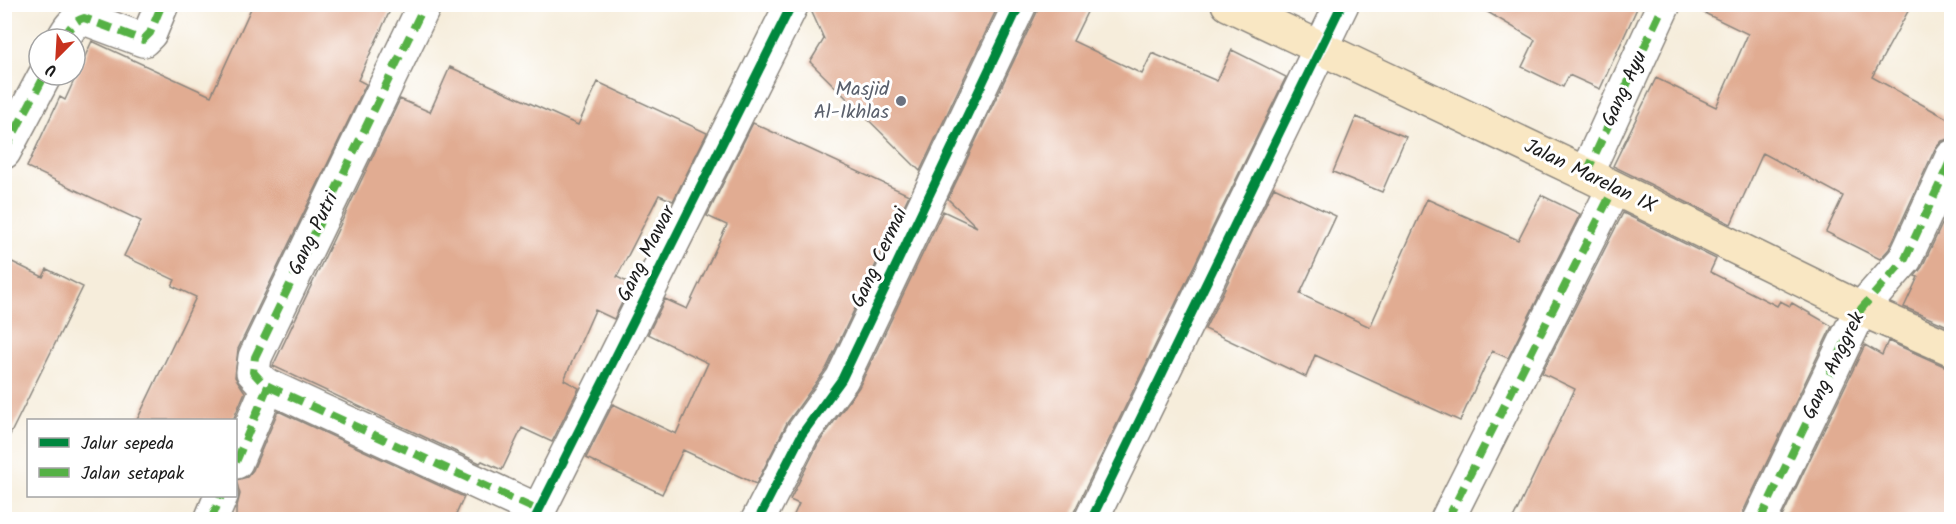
<svg xmlns="http://www.w3.org/2000/svg" width="1956" height="524" font-family="Kalam,sans-serif">
  <style>
    .building { fill: #e1ac92 }
    .lines { fill: none; stroke-linecap: round; stroke-linejoin: round }
    .street-casing { stroke: #89847c; stroke-width: 36 }
    .secondary-casing { stroke: #89847c; stroke-width: 36 }
    .street { stroke: #fff; stroke-width: 33 }
    .secondary { stroke: #f9e7c3; stroke-width: 33 }
    .quiet { stroke: #55b145; stroke-width: 8; stroke-dasharray: 15 8; stroke-linecap: butt }
    .cycleway-casing { stroke: #fff; stroke-width: 13 }
    .cycleway { stroke: #00873e; stroke-width: 9 }
    .worship-dot { fill: #6b7280; stroke: #fff; stroke-width: 2 }
    .labels { text-anchor: middle; dominant-baseline: central; stroke-width: 6; stroke-linejoin: round; paint-order: stroke }
    .street-label { font-size: 20px; fill: #1c1c1c; stroke: #fff }
    .worship-label { font-size: 20px; fill: #5b616d; stroke: #fff; text-anchor: end }
  </style>
  <rect width="100%" height="100%" fill="#fff"/>
  <filter id="ink" filterUnits="userSpaceOnUse"><feTurbulence type="fractalNoise" baseFrequency=".0167" numOctaves="2"/><feDisplacementMap in="SourceGraphic" scale="12" xChannelSelector="R" yChannelSelector="G"/><feConvolveMatrix kernelMatrix="1 2 1 2 8 2 1 2 1" color-interpolation-filters="sRGB"/></filter>
  <filter id="wash" filterUnits="userSpaceOnUse"><feTurbulence type="fractalNoise" baseFrequency=".008" numOctaves="4" result="noise"/><feDisplacementMap in="SourceGraphic" scale="24" xChannelSelector="R" yChannelSelector="G"/><feGaussianBlur stdDeviation="1.35" result="paint"/><feColorMatrix in="noise" values="0 0 0 0 0 0 0 0 0 0 0 0 0 0 0 0 0 1.4 0 .05"/><feComposite in="paint" operator="in"/></filter>
  <g filter="url(#wash)">
    <rect width="100%" height="100%" fill="#f6eddb"/>
    <g id="blocks">
      <!-- building -->
      <path class="building" d="M253,4H393L358,80L366,84L238,349L235,377L245,392L233,420H137L196,297L172,286L175,280L124,256L141,221L27,167L60,97L65,100L92,41L211,96Z
        M810,4H999L920,171L810,62L824,39L810,8Z
        M1038,4H1091L1073,41L1142,74L1152,53L1217,81L1232,50L1286,77L1074,512L1073,519H792L799,504L790,500L818,444L859,387L943,211L977,227L948,199L1037,12Z
        M1474,4H1639L1600,89L1569,75L1563,87L1522,67L1535,40Z
        M1686,4H1912L1872,77L1952,121V138L1942,141L1935,149L1889,249L1880,259L1826,232L1843,196L1763,153L1731,224L1613,166L1656,78L1716,107L1748,34Z
        M450,67L578,125L598,82L707,133L673,201L659,195L617,277L631,284L614,319L595,310L564,380L579,388L552,442L522,428L502,470L482,461L480,463L273,366L400,99L430,112Z
        M1356,117L1406,137L1382,192L1333,172Z
        M753,123L909,195L826,369L787,423L756,484L683,450L662,494L586,458L613,404L676,434L708,363L648,334L665,299L687,309L727,225L707,216Z
        M1274,187L1336,216L1300,294L1370,327L1427,199L1518,240L1541,195L1580,214L1508,358L1492,351L1460,421L1315,355L1306,377L1205,329Z
        M1952,203V328L1904,307L1918,277L1915,276L1922,267Z
        M1623,213L1716,259L1710,272L1777,306L1780,301L1790,306L1792,303L1832,326L1743,512L1742,519H1513L1575,389L1542,373Z
        M4,258L43,277L47,269L83,287L4,447Z
        M1888,341L1944,366L1952,367V519H1781L1865,345L1882,355Z
        M278,411L464,497L454,519H236V510L240,494L236,480L247,477L253,470Z"/>
    </g>
  </g>
  <g filter="url(#ink)">
    <use href="#blocks" fill-opacity="0" stroke="#89847c" stroke-width="1.5"/>
    <g class="lines">
      <!-- street casing -->
      <g class="street-casing">
        <path id="street" d="M63,39C68,30 73,21 84,18L143,40L150,33L162,4
          M4,152L45,75
          M1586,174L1664,4
          M268,386L539,511
          M236,462L268,386L262,382L253,372L255,357L425,4
          M211,520L221,496
          M534,520L792,4
          M758,520L802,434L842,379L1020,4
          M1091,520L1342,4
          M1447,520L1614,188
          M1760,520L1861,309L1905,259L1952,157"/>
      </g>
      <!-- secondary casing -->
      <g class="secondary-casing">
        <path id="secondary" d="M1228,4L1586,174L1861,309L1952,349"/>
      </g>
      <!-- street -->
      <use href="#street" class="street"/>
      <!-- secondary -->
      <use href="#secondary" class="secondary"/>
      <!-- quiet -->
      <path class="quiet" d="M63,39C68,30 73,21 84,18L143,40L150,33L162,4
        M4,152L45,75
        M1586,174L1664,4
        M268,386L539,511
        M236,462L268,386L262,382L253,372L255,357L425,4
        M211,520L221,496
        M1447,520L1614,188
        M1760,520L1861,309L1905,259L1952,157"/>
      <!-- cycleway casing -->
      <g class="cycleway-casing">
        <path id="cycleway" d="M534,520L792,4
          M758,520L802,434L842,379L1020,4
          M1091,520L1342,4"/>
      </g>
      <!-- cycleway -->
      <use href="#cycleway" class="cycleway"/>
    </g>
  </g>
  <!-- markers -->
  <circle class="worship-dot" cx="901" cy="101" r="6"/>
  <g class="labels">
    <!-- street labels -->
    <g class="street-label">
      <text transform="translate(1625 89) rotate(-65)">Gang Ayu</text>
      <text transform="translate(1590 177) rotate(26)">Jalan Marelan IX</text>
      <text transform="translate(314 234) rotate(-64)">Gang Putri</text>
      <text transform="translate(647 254) rotate(-63)">Gang Mawar</text>
      <text transform="translate(880 258) rotate(-65)">Gang Cermai</text>
      <text transform="translate(1834 366) rotate(-64)">Gang Anggrek</text>
    </g>
    <!-- worship labels -->
    <g class="worship-label">
      <text x="889" y="90">Masjid<tspan x="889" dy="23">Al-Ikhlas</tspan></text>
    </g>
  </g>
  <!-- margin -->
  <rect width="1956" height="524" fill="none" stroke="#fff" stroke-width="24"/>
  <!-- legend -->
  <rect x="27" y="419" width="210" height="78" fill="#ffffff" stroke="#a4a4a4" stroke-width="1.5"/>
  <rect x="39" y="438" width="30" height="9" fill="#00873e" stroke="#a4a4a4" stroke-width="1.5"/>
  <text x="81" y="449" font-size="18" fill="#1c1c1c">Jalur sepeda</text>
  <rect x="39" y="468" width="30" height="9" fill="#55b145" stroke="#a4a4a4" stroke-width="1.5"/>
  <text x="81" y="479" font-size="18" fill="#1c1c1c">Jalan setapak</text>
  <!-- north arrow -->
  <g transform="translate(57 57) rotate(204)"><circle r="28" fill="#ffffff" stroke="#a4a4a4" stroke-width="1.5"/>
  <path d="M0-4.5L10 22L0 15L-10 22Z" fill="#c8321e"/>
  <text y="-9" font-size="16" font-weight="bold" text-anchor="middle" fill="#1c1c1c">U</text>
  </g>
</svg>
